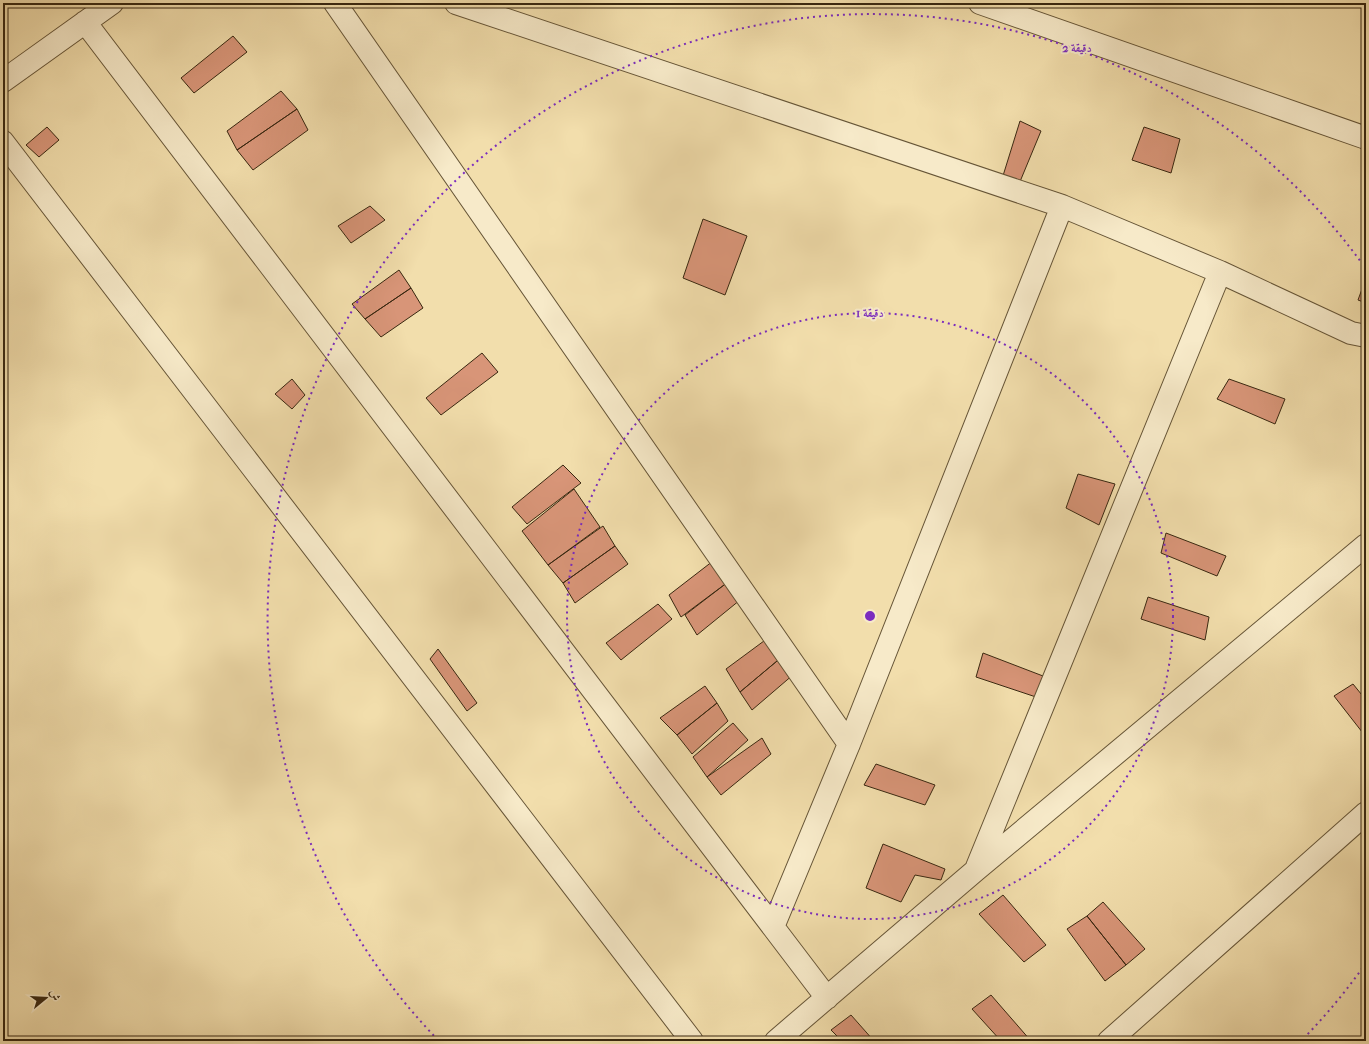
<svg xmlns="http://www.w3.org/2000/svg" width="1369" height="1044" font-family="'IM FELL French Canon',Amiri,serif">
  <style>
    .building { fill: #d89578; stroke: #382710 }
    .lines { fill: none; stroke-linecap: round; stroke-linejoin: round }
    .minor-casing { stroke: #665537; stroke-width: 24 }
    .minor { stroke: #f7eac9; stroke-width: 22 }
    .ring { fill: none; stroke: #7b2cbf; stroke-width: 2; stroke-dasharray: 2 4 }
    .centre { fill: #7b2cbf; stroke: #f7eac9; stroke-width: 2 }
    .ring-label { font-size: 12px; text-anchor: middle; font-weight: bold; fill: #7b2cbf; stroke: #f7eac9; stroke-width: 4; stroke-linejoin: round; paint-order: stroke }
  </style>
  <rect width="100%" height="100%" fill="#f2deac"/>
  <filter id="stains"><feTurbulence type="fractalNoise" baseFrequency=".005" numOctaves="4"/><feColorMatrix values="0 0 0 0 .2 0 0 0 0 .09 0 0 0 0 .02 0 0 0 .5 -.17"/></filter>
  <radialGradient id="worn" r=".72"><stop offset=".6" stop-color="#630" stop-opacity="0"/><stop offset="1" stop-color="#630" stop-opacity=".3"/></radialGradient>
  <!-- building -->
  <path class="building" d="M233,36L247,52L194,93L181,78Z
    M281,91L297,109L237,150L227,131Z
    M297,109L308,130L253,170L237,150Z
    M1020,121L1041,131L1019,184L1002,179Z
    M47,127L59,140L39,157L26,145Z
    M1144,127L1180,139L1171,173L1132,160Z
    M370,206L385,220L351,243L338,226Z
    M703,219L747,236L725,295L683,278Z
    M399,270L411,288L365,319L352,304Z
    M1366,278V303L1358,300Z
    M411,288L423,308L381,337L365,319Z
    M482,353L498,372L441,415L426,398Z
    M292,379L305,395L292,409L275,394Z
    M1229,379L1285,399L1275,424L1217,399Z
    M563,465L581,483L527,524L512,507Z
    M1078,474L1115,484L1099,525L1066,508Z
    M574,489L600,527L548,565L522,531Z
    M603,526L615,546L563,583L548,565Z
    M1166,533L1226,556L1217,576L1161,553Z
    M615,546L628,564L575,603L563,583Z
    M713,561L728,582L681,617L669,595Z
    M728,582L740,600L697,635L685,615Z
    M1148,597L1209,617L1205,640L1141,619Z
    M658,604L672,619L621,660L606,643Z
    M768,638L783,656L740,692L726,669Z
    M438,649L477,703L467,711L430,659Z
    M983,653L1043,676L1036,697L976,677Z
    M783,656L794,674L752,710L740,692Z
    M1353,684L1366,700V737L1334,696Z
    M705,686L717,703L677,735L660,718Z
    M717,703L728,721L692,754L677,735Z
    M733,723L748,740L707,777L693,757Z
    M762,738L771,754L721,795L707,777Z
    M876,764L935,785L925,805L864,785Z
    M883,844L945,869L941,880L915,875L901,902L866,888Z
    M1003,895L1046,945L1024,962L979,914Z
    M1103,902L1145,949L1126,965L1087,916Z
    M1087,916L1126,965L1105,981L1067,929Z
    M991,995L1031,1041H1001L972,1009Z
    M851,1015L874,1041H842L831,1030Z"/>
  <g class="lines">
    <!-- minor casing -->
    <g class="minor-casing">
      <path id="minor" d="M335,3L849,744
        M456,3L1062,206L1220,272L1351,333L1366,336
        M980,3L1366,138
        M85,22L827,998
        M3,81L112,3
        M3,142L692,1041
        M977,867L1220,272
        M773,927L849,744L1062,206
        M776,1041L976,870L1366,545
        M1109,1041L1366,813"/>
    </g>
    <!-- minor -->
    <use href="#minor" class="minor"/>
  </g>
  <!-- distance rings -->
  <g class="ring">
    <circle cx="870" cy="616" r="303"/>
    <path d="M1366 963A605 605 0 0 1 1302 1040M438 1040A605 605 0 1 1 1366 269"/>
  </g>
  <circle cx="870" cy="616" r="6" class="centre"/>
  <g class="ring-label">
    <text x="1077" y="52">2 دقيقة</text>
    <text x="870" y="317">1 دقيقة</text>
  </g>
  <!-- margin -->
  <rect width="1369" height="1044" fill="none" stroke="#f2deac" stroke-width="16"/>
  <rect x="4" y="4" width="1361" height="1036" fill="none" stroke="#382710" stroke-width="2"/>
  <rect x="8" y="8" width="1353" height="1028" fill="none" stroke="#382710"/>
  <!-- north arrow -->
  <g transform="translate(46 998) rotate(72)" stroke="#f7eac9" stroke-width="3" paint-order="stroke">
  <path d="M0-3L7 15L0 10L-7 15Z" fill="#382710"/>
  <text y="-6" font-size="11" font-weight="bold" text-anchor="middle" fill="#382710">ش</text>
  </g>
  <rect width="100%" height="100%" filter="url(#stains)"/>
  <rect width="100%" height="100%" fill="url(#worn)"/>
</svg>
